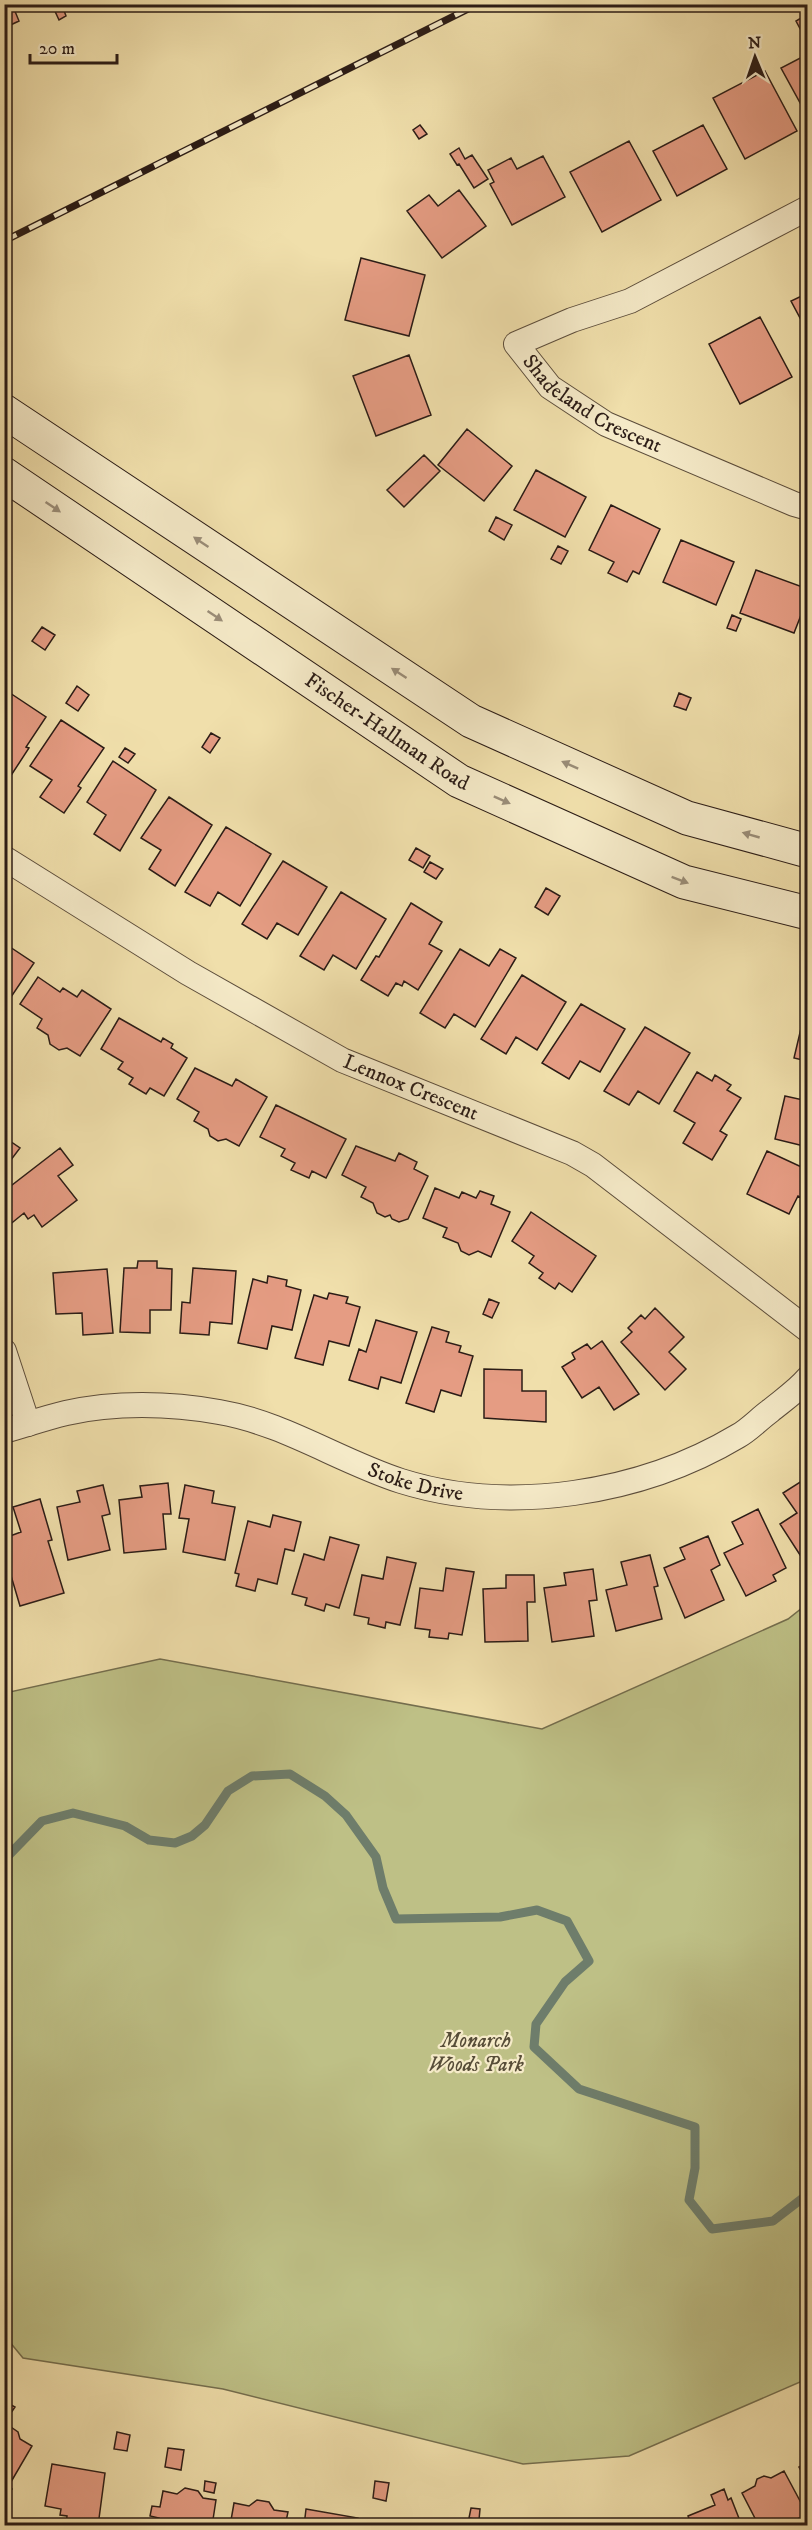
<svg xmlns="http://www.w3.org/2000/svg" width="812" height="2530" font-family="'IM FELL DW Pica',serif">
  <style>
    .green { fill: #bec086; stroke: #746e4e; stroke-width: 1.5 }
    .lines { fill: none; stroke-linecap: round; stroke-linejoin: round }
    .stream { stroke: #6e7d6b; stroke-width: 9 }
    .building { fill: #e59c83; stroke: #2b1c16; stroke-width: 1.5 }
    .minor-casing { stroke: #5c4d3b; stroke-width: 26 }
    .secondary-casing { stroke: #2b1c16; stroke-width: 35 }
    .minor { stroke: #f5eac8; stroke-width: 24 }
    .secondary { stroke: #f5eac8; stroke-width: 33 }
    .rail-casing { stroke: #2b1c16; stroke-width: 7 }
    .rail { stroke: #f5eac8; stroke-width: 4.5; stroke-dasharray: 14; stroke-linecap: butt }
    .oneway { fill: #9a8d78 }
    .labels { text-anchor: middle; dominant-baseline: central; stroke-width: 4.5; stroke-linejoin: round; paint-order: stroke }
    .street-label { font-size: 21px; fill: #2b1c16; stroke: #f5eac8 }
    .park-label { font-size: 21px; font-style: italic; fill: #574d38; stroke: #f5eac8 }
  </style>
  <rect width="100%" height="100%" fill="#f0dfab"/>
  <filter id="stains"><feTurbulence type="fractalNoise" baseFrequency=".00333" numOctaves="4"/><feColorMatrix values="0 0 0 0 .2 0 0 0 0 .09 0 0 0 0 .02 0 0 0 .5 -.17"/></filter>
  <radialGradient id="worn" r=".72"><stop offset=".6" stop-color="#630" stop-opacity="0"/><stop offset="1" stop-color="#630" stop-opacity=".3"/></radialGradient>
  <!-- green -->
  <path class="green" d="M807,1604V2379L629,2456L523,2464L223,2389L23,2358L4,2335L5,1693L160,1659L542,1729L788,1619Z"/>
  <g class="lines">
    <!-- stream -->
    <path class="stream" d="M4,1860L42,1821L73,1813L125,1826L149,1840L175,1843L192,1836L205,1825L228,1791L252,1776L290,1774L325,1796L346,1815L376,1857L383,1888L396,1919L500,1917L537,1910L567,1921L589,1961L565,1982L536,2024L534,2047L579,2089L695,2127V2168L689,2200L712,2229L773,2221L808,2194"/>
  </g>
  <!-- building -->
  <path class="building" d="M4,4H12L19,21L4,28Z
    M62,5L66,16L59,20L54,9Z
    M806,15L808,34L804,36L796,21Z
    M808,54V108L804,110L781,68Z
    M765,71L797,131L745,159L713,98Z
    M420,125L427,134L419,139L413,130Z
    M703,125L727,169L677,196L653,151Z
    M629,141L661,200L602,232L570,172Z
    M459,148L465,159L472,155L488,179L474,188L459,164L457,165L450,154Z
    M543,156L565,197L512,225L490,184L494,182L488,170L511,158L517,169Z
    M459,190L486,226L442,258L407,211L429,195L438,206Z
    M361,258L425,275L409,336L345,320Z
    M808,293V333L791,301Z
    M760,317L792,377L740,404L709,344Z
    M409,355L431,415L376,436L353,376Z
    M467,429L512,466L484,501L438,465Z
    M424,455L440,471L404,507L387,490Z
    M536,470L586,497L565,537L514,510Z
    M611,505L660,529L639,574L633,571L627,582L608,573L614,562L589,550Z
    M496,517L512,525L504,540L489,531Z
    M681,540L734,562L716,605L663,582Z
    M558,546L568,551L561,564L551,559Z
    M756,570L808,589V597L794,633L740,613Z
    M732,615L741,619L736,631L727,628Z
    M42,627L55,635L45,650L32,641Z
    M77,686L89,695L78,711L66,703Z
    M4,689L46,717L26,747L29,748L10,777L4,774Z
    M679,693L691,698L686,710L674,706Z
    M61,720L104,748L78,786L81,788L64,813L40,797L52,780L30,766Z
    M211,733L220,738L210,753L202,747Z
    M125,748L135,754L128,763L119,757Z
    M113,761L156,790L120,851L94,834L106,815L87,802Z
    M169,797L212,825L175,886L149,869L161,850L141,838Z
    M226,827L271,854L240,906L218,892L210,906L185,892Z
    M416,848L430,856L423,868L409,860Z
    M283,861L327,887L298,935L277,923L267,939L242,924Z
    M430,862L443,869L436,879L424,872Z
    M546,888L560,896L548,915L535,907Z
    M341,892L386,919L356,969L333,955L324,970L300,956Z
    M411,903L442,922L429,944L442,951L418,990L404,981L402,986L396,983L388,996L361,980L376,956L379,957Z
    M4,943L34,963L9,1000L4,997Z
    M460,949L489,966L500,949L516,958L475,1027L454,1014L445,1028L420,1013Z
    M522,975L566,1002L537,1050L516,1037L506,1054L481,1039Z
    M38,977L60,992L63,988L77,997L82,990L111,1009L80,1056L67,1048L59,1050L50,1044L48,1035L37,1028L42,1019L20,1004Z
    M581,1004L625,1029L600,1072L580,1061L569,1079L542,1063Z
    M119,1018L161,1042L163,1038L173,1044L171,1048L187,1058L164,1096L150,1088L146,1094L129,1084L133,1078L118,1069L123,1062L101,1049Z
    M802,1024L808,1025V1080L802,1079L807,1061L794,1058Z
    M645,1027L690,1053L659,1104L638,1091L629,1105L604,1091Z
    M195,1068L232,1086L236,1079L267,1097L239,1146L226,1139L218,1141L210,1136L208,1129L194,1121L199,1112L177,1099Z
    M697,1072L712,1081L715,1075L731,1085L727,1090L741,1098L720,1131L727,1135L712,1160L683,1143L695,1123L674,1111Z
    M785,1096L808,1101V1147L775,1139Z
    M276,1105L346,1139L326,1178L312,1171L309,1178L291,1170L295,1163L281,1156L285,1149L260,1137Z
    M4,1137L20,1148L4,1169Z
    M356,1146L395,1161L399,1153L417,1162L414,1169L428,1176L408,1219L399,1222L392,1219L390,1215L385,1217L377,1213L373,1203L361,1197L366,1187L342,1175Z
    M60,1148L73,1165L58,1176L77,1200L42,1227L34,1215L28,1219L24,1213L8,1226L4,1222V1187L10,1183L12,1185Z
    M767,1151L808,1170V1201L798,1196L789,1214L747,1194Z
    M435,1188L459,1198L462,1192L476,1198L480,1191L494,1196L491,1204L510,1212L491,1257L478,1251L469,1255L461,1251L458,1243L443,1237L447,1228L423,1218Z
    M531,1212L596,1256L572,1292L559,1283L555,1289L539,1278L543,1273L529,1263L534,1256L512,1241Z
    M138,1261H157V1268L172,1269L171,1310H150V1333L120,1332L124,1268H137Z
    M193,1268L236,1271L232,1324L210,1322L209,1335L180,1333L182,1302L190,1303Z
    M107,1269L113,1333L83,1335L82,1313L56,1314L53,1273Z
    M268,1276L287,1280L286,1286L301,1290L292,1330L272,1326L267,1349L238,1343L253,1279L267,1283Z
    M329,1293L348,1297L346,1303L360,1307L349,1346L329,1341L323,1365L295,1358L314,1295L327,1299Z
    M489,1299L499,1303L492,1318L483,1314Z
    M655,1308L684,1337L669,1352L686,1369L665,1390L621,1342L632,1332L628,1328L641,1315L645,1319Z
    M376,1320L417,1332L401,1383L381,1377L378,1389L349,1380L359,1349L366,1352Z
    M432,1327L449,1332L446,1342L461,1346L459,1352L473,1356L461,1396L441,1390L434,1412L406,1403Z
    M602,1341L639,1394L614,1410L599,1387L582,1398L562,1367L575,1359L572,1353L587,1344L591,1349Z
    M484,1369L522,1370V1391H546V1422L484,1418Z
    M808,1477V1555L802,1558L780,1524L797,1513L783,1493Z
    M168,1483L171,1514H163L166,1549L124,1553L119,1500L142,1497L140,1486Z
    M103,1485L110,1514L102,1516L110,1550L68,1560L57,1507L80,1502L77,1491Z
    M185,1485L214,1491L212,1503L235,1507L225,1560L183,1552L189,1519L179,1518Z
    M40,1499L52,1540L48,1541L64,1593L20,1606L4,1552V1542L11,1540L10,1536L21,1532L13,1507Z
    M758,1509L786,1568L773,1575L776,1581L746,1596L724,1553L743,1544L732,1522Z
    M273,1515L301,1522L294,1551L285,1549L277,1584L258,1579L255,1591L236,1586L239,1574L235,1573L248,1521L270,1527Z
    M708,1536L720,1565L711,1570L724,1600L685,1618L664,1568L685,1559L680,1548Z
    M330,1537L359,1545L339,1608L326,1604L324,1611L305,1605L307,1598L292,1594L304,1554L324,1560Z
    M650,1555L658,1586L654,1587L662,1619L616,1631L606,1590L627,1585L621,1562Z
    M387,1557L416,1563L400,1625L386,1622L385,1628L368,1624L369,1618L354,1615L362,1575L383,1579Z
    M446,1568L474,1572L462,1635L449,1633L448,1639L429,1637L430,1630L415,1628L420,1588L443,1591Z
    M593,1569L597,1600L589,1601L594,1636L552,1642L544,1588L566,1585L564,1573Z
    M506,1575H534L535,1602H527L528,1641L485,1642L483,1589L506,1588Z
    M4,2401L15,2407L4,2423Z
    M8,2425L18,2432L20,2439L32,2446L8,2487L12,2489L4,2501V2426Z
    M117,2432L130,2435L127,2451L114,2449Z
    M168,2448L184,2450L181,2470L165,2467Z
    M808,2462V2484L799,2467Z
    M52,2464L105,2473L98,2526H66L67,2516L60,2515L61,2509L45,2506Z
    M784,2471L807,2514L788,2524L789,2526H759L742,2493L755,2486L757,2479L764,2476L771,2478Z
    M205,2481L216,2483L214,2493L204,2491Z
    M375,2481L389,2483L386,2501L373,2498Z
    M185,2488L198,2491L203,2498L216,2500L212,2526H157L159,2518L150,2516L152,2506L160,2507L163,2491L177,2494Z
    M724,2489L728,2500L731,2498L742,2526H692L688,2516L715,2505L711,2495Z
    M257,2500L269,2502L274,2510L288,2512L285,2526H230L234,2503L249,2506Z
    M471,2508L480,2509L479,2520L469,2518Z
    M306,2509L358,2518L357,2526H304Z"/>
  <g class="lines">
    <!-- minor casing -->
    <g class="minor-casing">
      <g id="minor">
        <path id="s1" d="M808,208L630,301L572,320L516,344L550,387L606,424L794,504L808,508"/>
        <path id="s2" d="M4,858L188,973L342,1060L572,1153L593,1165L808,1330"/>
        <path d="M4,1351L28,1424"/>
        <path id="s3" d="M4,1431C25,1425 45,1418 66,1413C114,1402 170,1403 219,1412C284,1423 339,1461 401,1481C509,1515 641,1494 738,1436C749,1430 759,1419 770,1411C782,1401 797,1391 808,1378"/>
      </g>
    </g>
    <!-- secondary casing -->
    <g class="secondary-casing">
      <g id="secondary">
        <path d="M4,411L471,721L687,818L808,851"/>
        <path id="s4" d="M4,474L459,781L684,882L808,913"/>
      </g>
    </g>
    <!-- minor -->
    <use href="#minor" class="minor"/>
    <!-- secondary -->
    <use href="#secondary" class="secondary"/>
    <!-- rail casing -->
    <g class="rail-casing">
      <path id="rail" d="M4,241L478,4"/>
    </g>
    <!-- rail -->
    <use href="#rail" class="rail"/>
  </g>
  <!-- one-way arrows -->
  <defs><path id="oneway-solid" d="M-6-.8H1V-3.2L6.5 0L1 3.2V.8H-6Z" transform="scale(1.5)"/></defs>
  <g class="oneway">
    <use href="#oneway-solid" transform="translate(53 507) rotate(34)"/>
    <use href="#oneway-solid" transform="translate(201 542) rotate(-146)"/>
    <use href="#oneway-solid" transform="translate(215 616) rotate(34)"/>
    <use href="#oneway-solid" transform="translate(399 673) rotate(-147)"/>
    <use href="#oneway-solid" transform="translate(570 765) rotate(-156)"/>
    <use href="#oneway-solid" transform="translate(502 800) rotate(24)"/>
    <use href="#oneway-solid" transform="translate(751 835) rotate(-164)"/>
    <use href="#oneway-solid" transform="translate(680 880) rotate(21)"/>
  </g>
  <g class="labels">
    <!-- street labels -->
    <g class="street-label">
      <text stroke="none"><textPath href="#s1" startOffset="422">Shadeland Crescent</textPath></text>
      <text stroke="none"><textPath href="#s4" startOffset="462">Fischer-Hallman Road</textPath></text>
      <text stroke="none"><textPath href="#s2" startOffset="468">Lennox Crescent</textPath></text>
      <text stroke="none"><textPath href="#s3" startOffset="428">Stoke Drive</textPath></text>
    </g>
    <!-- park labels -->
    <g class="park-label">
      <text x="476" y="2041">Monarch<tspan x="476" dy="24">Woods Park</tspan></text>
    </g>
  </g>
  <!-- margin -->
  <rect width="812" height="2530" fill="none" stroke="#f0dfab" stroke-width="24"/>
  <rect x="6" y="6" width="800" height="2518" fill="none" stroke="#2b1c16" stroke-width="3"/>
  <rect x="12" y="12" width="788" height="2506" fill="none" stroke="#2b1c16" stroke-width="1.5"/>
  <!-- north arrow -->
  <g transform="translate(755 57) rotate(358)" stroke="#f5eac8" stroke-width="4.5" paint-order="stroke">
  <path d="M0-4.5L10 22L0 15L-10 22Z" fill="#2b1c16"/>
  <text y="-9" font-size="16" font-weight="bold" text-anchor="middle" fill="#2b1c16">N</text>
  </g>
  <!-- scale -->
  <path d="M30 54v9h87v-9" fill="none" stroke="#2b1c16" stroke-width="3"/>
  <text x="39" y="54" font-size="18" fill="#2b1c16" stroke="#f5eac8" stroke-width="4.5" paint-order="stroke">20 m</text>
  <rect width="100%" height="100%" filter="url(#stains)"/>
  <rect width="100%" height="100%" fill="url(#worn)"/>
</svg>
